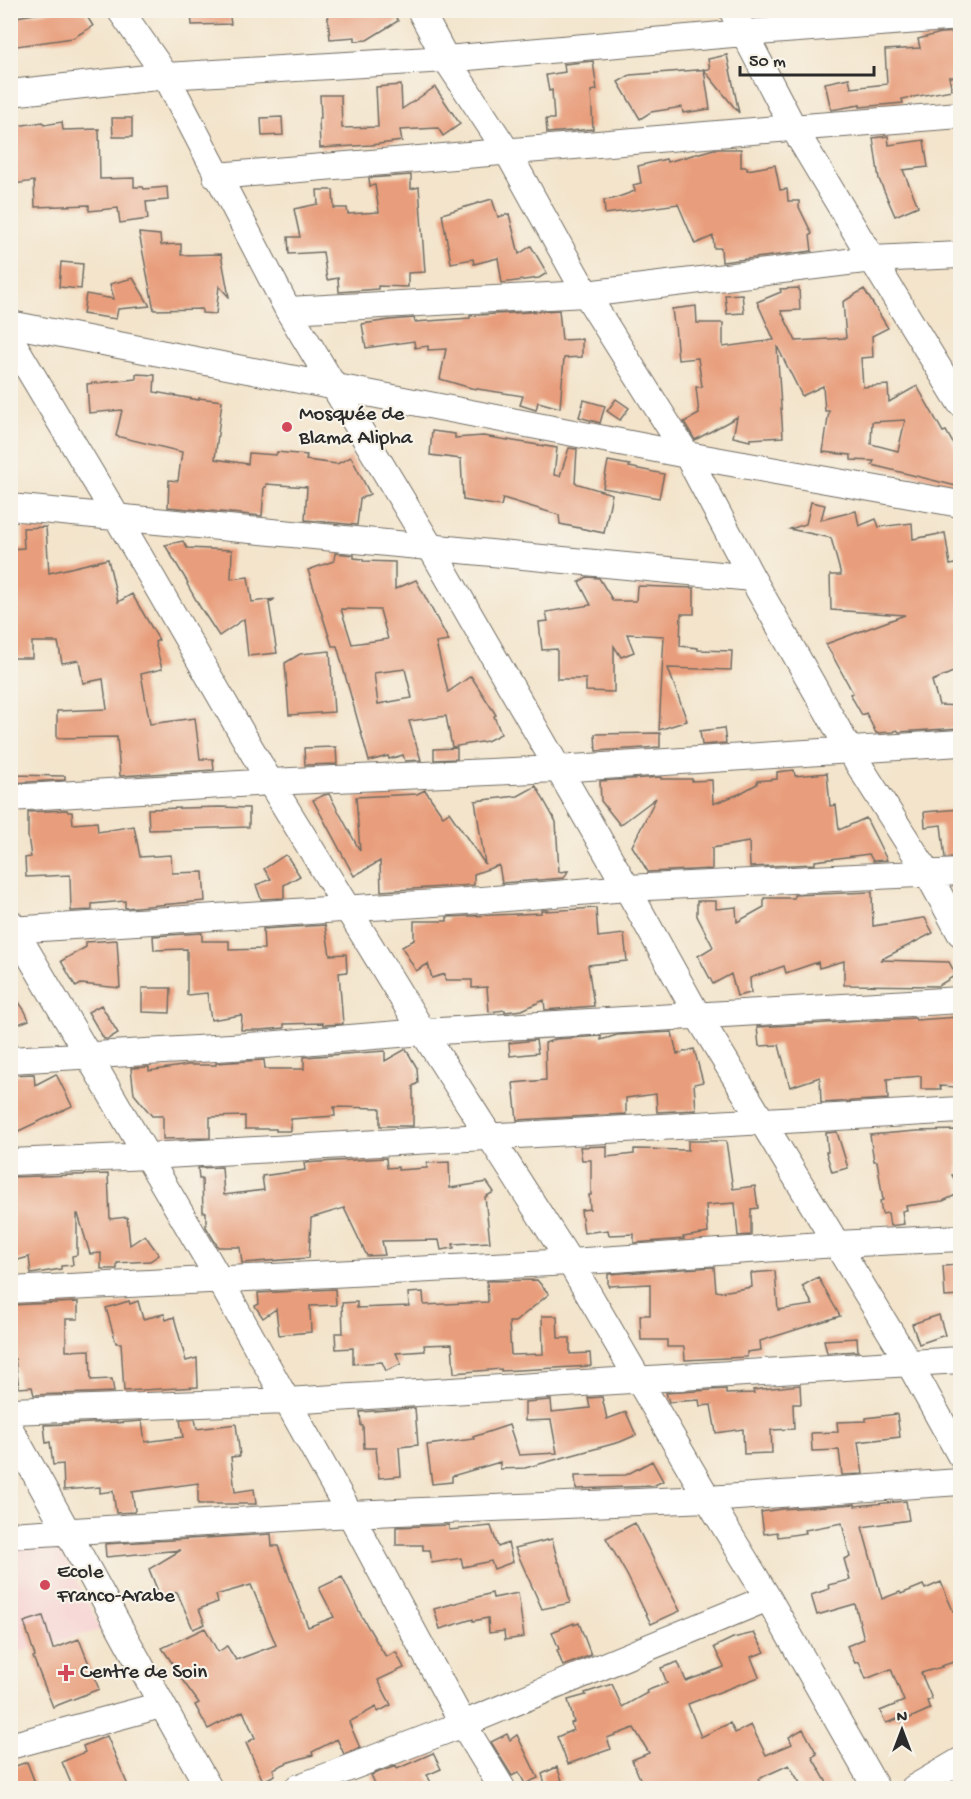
<svg xmlns="http://www.w3.org/2000/svg" width="971" height="1799" font-family="'Gochi Hand',sans-serif">
  <style>
    .built { fill: #f7cfd0 }
    .building { fill: #e89e7c; fill-rule: evenodd }
    .lines { fill: none; stroke-linecap: round; stroke-linejoin: round }
    .minor-casing { stroke: #716c63; stroke-width: 28 }
    .minor { stroke: #fff; stroke-width: 26 }
    .poi-dot { fill: #d1495b; stroke: #f7f3e8; stroke-width: 2 }
    .labels { text-anchor: middle; dominant-baseline: central; stroke-width: 4.5; stroke-linejoin: round; paint-order: stroke }
    .poi-label { font-size: 21px; fill: #2b2b2b; stroke: #f7f3e8; text-anchor: start }
  </style>
  <rect width="100%" height="100%" fill="#f7f3e8"/>
  <filter id="ink" filterUnits="userSpaceOnUse"><feTurbulence type="fractalNoise" baseFrequency=".0167" numOctaves="2"/><feDisplacementMap in="SourceGraphic" scale="12" xChannelSelector="R" yChannelSelector="G"/><feConvolveMatrix kernelMatrix="1 2 1 2 8 2 1 2 1" color-interpolation-filters="sRGB"/></filter>
  <filter id="wash" filterUnits="userSpaceOnUse"><feTurbulence type="fractalNoise" baseFrequency=".008" numOctaves="4" result="noise"/><feDisplacementMap in="SourceGraphic" scale="24" xChannelSelector="R" yChannelSelector="G"/><feGaussianBlur stdDeviation="1.35" result="paint"/><feColorMatrix in="noise" values="0 0 0 0 0 0 0 0 0 0 0 0 0 0 0 0 0 1.4 0 .05"/><feComposite in="paint" operator="in"/></filter>
  <g filter="url(#wash)">
    <rect width="100%" height="100%" fill="#f3e4cb"/>
    <!-- built -->
    <path class="built" d="M55,1537L101,1630L11,1654V1541Z"/>
    <g id="blocks">
      <!-- building -->
      <path class="building" d="M59,10H83L93,26L73,38L10,47V18Z
        M327,10H392L398,21L367,40L355,41V37L330,39Z
        M191,11H229L231,24L192,25Z
        M960,32V77H949L952,90L902,99L903,103L860,107V105L831,110L825,83L849,78L851,88L887,84L885,50L920,48L918,39L941,33Z
        M727,55L739,113L704,70L710,109L683,113L682,107L651,112L640,119L618,82L630,75L710,69L708,59Z
        M593,61L597,90L591,91L593,129L547,133L546,119H554L552,90L549,91L546,75L565,72L564,64Z
        M401,85L402,109L435,87L460,124L443,136L438,128L400,130L402,141L371,145L320,148L319,118H321L320,95H341L342,128L378,127L376,87Z
        M282,117L283,135L262,136L261,118Z
        M112,118H132V137H113Z
        M43,122L44,125L62,122L63,130L99,129L100,179L134,178V187H143L144,189L167,187L168,200L146,202L148,219L120,223L118,208L89,211V205L35,207L34,181L14,184L11,165H15L10,127Z
        M888,136L889,145L924,140L928,167L903,170L918,206L895,216L879,179L873,138Z
        M714,149H741V167H747V170L775,165L780,190L787,189L788,201H799V207L812,234L810,235L812,251L722,262L721,248H714L713,236L695,244L678,204L605,214L604,200L613,199L635,191L633,185L641,183L638,166L666,159L667,162Z
        M411,175V189L419,187L425,272L408,273V287L378,286V289L339,292L338,278L327,280L323,252L289,254L288,237H300L294,209L318,204L317,190H333L334,208H347L348,214L379,212L375,185L370,186L369,178Z
        M492,199L498,217L509,214L519,254L531,246L547,273L539,278L502,283L498,258L474,264L473,259L451,263L442,214Z
        M139,233L160,235L161,245L181,244V255L221,254L229,297L219,286L216,314L202,313V309L154,310Z
        M61,262L83,264L81,289L59,287Z
        M133,278L150,306L118,309L116,319L83,314L86,294L114,299L110,284Z
        M799,288L800,310L781,311L796,341L846,338L843,302L864,289L888,328L872,336L873,357L861,358L863,387L888,385L889,402L917,386L943,432L946,431L960,456V487L872,465L874,461L851,460V455L823,452L829,411H825L823,386L802,396L777,346L783,437L750,439V441L733,437L737,417L695,440L684,422L699,414L696,387H702L698,358L678,360L675,325H674L672,309L696,306L697,323H723V347L774,340L757,302L781,292L780,289ZM905,420L898,451L871,444L872,422Z
        M742,294L744,313L727,314L725,295Z
        M559,310L562,340L582,339V357L564,358L560,408L538,402L536,410L520,405L523,396L471,388L440,379L446,349L428,350V346L415,348L414,341L366,348L362,324L390,320L414,318L415,322L470,318V316L479,315Z
        M136,374L155,375L154,392L199,400V398L222,401L215,459L248,464L249,453L276,455L277,452L307,455L306,460L337,464L351,457L370,494L360,499L357,525L305,520L307,487L266,484V487H264L262,516L168,507L169,480L178,481L182,452L116,436L122,410L89,413L87,384L136,379Z
        M616,399L629,408L620,420L607,411Z
        M584,400L605,406L600,423L579,417Z
        M432,431L455,434V438L483,436L557,448L554,475L560,476L569,448L577,449L575,483L612,494L604,533L560,524L559,515L503,498L501,506L463,500L461,459L430,455Z
        M608,461L630,465L629,467L664,474L659,498L603,488Z
        M811,502L825,505L821,520L856,511L859,526L876,519L879,527L912,523L913,539L945,533L950,565L960,563V669L932,681L939,705L960,706V728L899,732L897,730L893,732L876,733L866,713L862,715L850,694L853,693L826,644L905,615L831,610L830,575H841L831,538L790,529L806,524Z
        M46,527L49,573L108,559L118,602L132,594L159,640L155,642L162,669L141,674L150,724L195,718L200,759H213L214,770L120,776L117,737L57,738V711L107,709L103,679L83,683L79,660L62,663L58,642H32V658H10V549L24,548L23,528Z
        M183,541L187,548L232,550L231,579L248,577L252,602L275,599L269,603L277,653L248,656L244,619L219,636L200,607L187,584L188,583L165,545Z
        M335,553L354,555V558L363,559V561L395,562V589L416,580L449,641L436,643L448,692L471,676L496,715L494,716L501,734L487,741L452,747L446,716L409,721L421,760L405,761L403,755L389,759L388,756L369,761L337,646H332L308,570L334,561ZM341,609L380,610L388,639L352,644ZM405,669L412,698L378,704L374,673Z
        M587,577L599,578L613,601H636L637,586L694,588V614H681L680,646L698,648V650L732,651L731,670L668,668L687,721L659,730L664,636L627,634L634,652L621,657L614,646V692L586,691V679H557V649L542,650L539,622L548,621L546,612L591,605L579,582Z
        M330,651L334,712L289,715L285,663L300,654Z
        M724,728L726,743L702,745L700,731Z
        M660,733V747L596,751L595,734Z
        M336,747L337,764L305,765L304,748Z
        M457,748V759L434,760V749Z
        M794,770L795,776L827,773L830,806L836,805L839,830L866,818L887,860L873,861L869,854L815,861V864L750,867L749,842L712,848V869L648,872L632,846L656,798L620,825L601,801L600,781L661,777V779H692V781L712,780L713,804L739,794L757,784V781L777,779V772Z
        M10,775L65,776V780L10,783Z
        M536,786L556,822L559,872L568,871L564,878L502,883L499,865L474,874V885L381,891L380,861L354,876L313,800L324,795L329,794L360,851L356,797L417,794L425,790L443,816L449,812L485,864L475,801L518,796Z
        M220,807L249,808V827L149,830L148,809Z
        M960,809V856L945,858L941,825L925,827L924,812Z
        M67,810L68,812H72L73,824L97,822L98,832L134,826L140,857L171,855L172,873L203,872L205,901L125,908V901L92,904V910L71,911L70,875L26,877L25,858L31,857L28,836V812Z
        M285,855L287,856L300,876L284,885V898L261,899L256,885L271,879L264,869Z
        M872,892L873,926L923,918H925L933,933L880,960L949,962L956,975L938,986L844,985V961L819,968L818,962L786,973L784,966L750,978L751,993L737,996L731,974L713,984L698,956L713,947L697,916V901H716V909L736,907L737,922L764,907V898H794V895Z
        M596,908L598,937L624,934L627,961L588,965L594,1006L545,1010L544,1000L522,1010L505,1012V1010L489,1012L487,987L472,988V980H445V974L432,978L428,964L416,971L402,947L414,940V921H447V917L541,913V910H547L546,911Z
        M325,925L330,955L346,954L347,972L339,973L343,1024L323,1025V1023L284,1024V1028L261,1030H241L242,1015L211,1020L207,993L187,995V949L154,950L153,936L202,933V941H229V950L264,949L263,929Z
        M117,940L120,988L81,984L76,987L61,961L86,947V942Z
        M142,988H171L170,1013L142,1012Z
        M10,989L25,1011L29,1020L16,1025L10,1012Z
        M101,1005L118,1033L108,1039H104L88,1012Z
        M958,1017L960,1055H958L957,1087L940,1086L941,1089H921V1076L887,1079L888,1099L821,1103L820,1077L790,1087L779,1045L759,1046L757,1027L915,1018L916,1020Z
        M672,1032L677,1054L694,1049L703,1082L694,1084L696,1110L657,1112L656,1094L626,1098V1114L517,1120L513,1083L546,1080L545,1043L556,1039L601,1036V1040L617,1035Z
        M536,1040L538,1053L510,1056L509,1043Z
        M406,1049L417,1068L418,1083L413,1086V1126H380V1108L334,1107L335,1116L291,1119V1131H276V1129H245V1116L210,1117V1138L163,1139V1116H152L134,1094L131,1068L149,1067V1071L188,1065H216V1063L264,1060L265,1069H304V1057L385,1051V1061Z
        M34,1074L35,1085L56,1074L72,1106L10,1135V1075Z
        M957,1130L958,1174L952,1175L960,1189V1193L943,1201L906,1206L907,1210L902,1211L904,1224L890,1226L888,1213L882,1214L880,1201L883,1200L877,1161H874L870,1135L916,1131Z
        M837,1132L848,1168L832,1172L826,1152H828L826,1133Z
        M688,1141H726L733,1189L755,1186L758,1208L751,1209V1235L738,1236L735,1203L706,1205L708,1233L683,1237L684,1239L634,1243V1234L609,1235L608,1230L584,1233L581,1210L590,1209L589,1195H591V1160H582L580,1147L607,1146V1157L634,1154V1149L688,1150Z
        M386,1158L387,1168L398,1167V1170L427,1168V1163L449,1162L450,1188L487,1182L494,1192L485,1197L490,1242L453,1244L454,1248L441,1250L439,1240L382,1241L385,1255L367,1256L344,1208L311,1218L309,1258L242,1263L240,1247H218L206,1227V1212H203L202,1179H199L198,1168L222,1167L224,1195L264,1190L262,1176L305,1170L304,1163Z
        M108,1174L110,1219L127,1217L130,1245L145,1235L159,1255L150,1261L117,1263V1269H101V1253L90,1254L78,1214H77V1255L72,1256L73,1265L61,1266V1269L31,1274L29,1257L14,1261L10,1246V1177Z
        M959,1265L960,1296L945,1297L943,1266Z
        M714,1267L716,1291L721,1292L752,1287L751,1273L775,1271L778,1310L813,1305L802,1286L818,1277L840,1316L760,1341L761,1350L747,1352V1357L685,1360L684,1347H667V1340H641L640,1315H650V1284L608,1286V1274Z
        M537,1280L549,1294L515,1322H509L511,1355L543,1354L542,1316H557L558,1338H570V1354L590,1353L591,1366L501,1371V1369L454,1373L452,1344L424,1345L425,1351L396,1353L401,1364L386,1371L382,1362L353,1364V1348L336,1349L335,1333H343L342,1303L357,1302V1308L409,1306L408,1293L423,1292L424,1305L488,1302L487,1281Z
        M335,1289L336,1305L310,1306L311,1332L279,1335L276,1309L263,1318L255,1306L259,1304L258,1293Z
        M129,1301L130,1304L138,1301L143,1319L164,1314L166,1320L174,1317L186,1361L197,1358L198,1387L124,1391L121,1343H116L106,1308Z
        M78,1302V1319H66V1351L90,1350L91,1380L112,1379L114,1392L34,1395L32,1387L19,1388L15,1359L10,1360V1305Z
        M939,1315L945,1335L919,1344L912,1324Z
        M857,1338L858,1351L827,1353L824,1340Z
        M800,1385L801,1404H793L794,1429L771,1430L772,1453L744,1454L743,1429L716,1433L711,1405L700,1406L699,1400L669,1402L666,1393L726,1389V1394L754,1393L753,1390Z
        M602,1397L607,1419L626,1412L636,1435L620,1442L525,1468L500,1469V1462L452,1476V1482L432,1484L427,1445L474,1439L473,1437L509,1425L519,1455L557,1453L551,1420L525,1421V1402L551,1400L552,1412L590,1408L588,1398Z
        M415,1408L418,1445L399,1447L401,1476L379,1478L376,1448H364L363,1426H361L360,1412Z
        M897,1414L900,1437L858,1442L863,1474L842,1475L839,1450L812,1451L811,1433L838,1432L837,1422L866,1421V1418Z
        M195,1419L197,1429L236,1424L240,1456L231,1457L235,1492L254,1489L256,1504H198V1483L132,1492L135,1510L134,1512L116,1513L113,1491L100,1493V1487L64,1490L63,1464L53,1465L50,1442L46,1443L44,1425L117,1422V1423L142,1421L145,1442L183,1437L180,1420Z
        M652,1461L663,1481L653,1486L576,1489L575,1476L626,1475Z
        M906,1501L909,1520L862,1527L882,1599L900,1592L901,1594L923,1585L925,1589L941,1582L953,1611L960,1608V1660L941,1666L942,1667L921,1673L932,1699L927,1701L930,1709L901,1722L900,1718L886,1723L880,1711L904,1701L891,1669L866,1679L859,1662L855,1663L847,1646L864,1639L855,1604L817,1615L811,1595L829,1589L828,1585L850,1580L844,1559L850,1557L842,1523L805,1530L806,1533L778,1537L777,1532L764,1534L761,1512L782,1509L855,1504V1506Z
        M635,1523L680,1611L651,1624L627,1575L606,1538Z
        M449,1525V1530L491,1526L498,1547L508,1543L513,1562L494,1569L491,1561L463,1567L461,1558L432,1563L430,1550H423V1545H396V1527Z
        M271,1534L272,1546H278L308,1627L334,1617L319,1588L342,1577L362,1617L386,1657L396,1652L404,1668L378,1680L391,1705L378,1712L376,1707L349,1722L360,1748L344,1754L337,1739L312,1752L313,1755L289,1762L273,1769L275,1775L263,1781L246,1743L255,1738L243,1711L208,1729L195,1705L199,1703L180,1677L181,1676L162,1648L205,1628L218,1652L227,1646L236,1660L276,1645L251,1585L216,1595L218,1602L199,1609L205,1624L193,1629L177,1592L161,1599L149,1569L181,1550L106,1557L105,1544Z
        M552,1539L558,1562H559L565,1580L570,1603L542,1609L515,1548Z
        M492,1593L493,1598L518,1593L524,1637L505,1640L504,1631L489,1633L488,1618L473,1621V1619L440,1629L434,1609Z
        M43,1616L53,1649L79,1639L99,1689L53,1707L33,1657L35,1656L24,1622Z
        M574,1623V1625L579,1623L591,1655L563,1666L557,1650L559,1649L552,1632Z
        M754,1633L765,1652L751,1657L759,1677L688,1704L701,1737L730,1723L735,1733L751,1725L766,1755L792,1744L789,1737L803,1729L817,1754L812,1757L830,1788H803L789,1765L758,1779L762,1788H644L632,1760L649,1753L634,1728L607,1738L611,1749L568,1764L557,1737L573,1730L571,1723L574,1722L568,1700L586,1695L585,1693L612,1684L622,1707L647,1693L646,1691L667,1683L661,1668L678,1662L686,1681L724,1667L714,1647L733,1638Z
        M507,1734L510,1740L517,1735L538,1778L525,1784L519,1772L512,1776L491,1742Z
        M107,1736L129,1788H73L62,1762L85,1752L83,1746Z
        M433,1753L441,1769L427,1775L434,1788H377L371,1775L396,1766L397,1769Z
        M27,1762L37,1788H10V1768Z
        M557,1767L562,1780L546,1787L542,1774Z"/>
    </g>
  </g>
  <g filter="url(#ink)">
    <use href="#blocks" fill-opacity="0" stroke="#716c63" stroke-width="1.5"/>
    <g class="lines">
      <!-- minor casing -->
      <g class="minor-casing">
        <path id="minor" d="M120,10L166,76L288,310L431,548L627,888L698,1016L909,1363L960,1455
          M420,10L446,59L508,153L586,294L687,455L752,578L850,751L928,874L960,933
          M732,10L793,127L872,259L960,403
          M10,93L166,76L446,59L744,33L960,17
          M216,176C465,156 712,133 960,115
          M288,310L586,294L872,259L960,255
          M10,324L687,455L960,504
          M10,338L118,519L270,782L423,1032L570,1262L708,1499L768,1598L876,1788
          M10,507L752,578
          M10,798L270,782L557,769L960,743
          M10,922L219,1279L350,1514L463,1724L502,1788
          M10,930L482,900L627,888L960,872
          M10,1060L265,1045L423,1032L960,1000
          M10,1162L149,1156L960,1110
          M10,1290L570,1262L837,1244L960,1238
          M10,1411L286,1401L960,1360
          M10,1429C78,1548 141,1670 209,1788
          M10,1535L350,1514L708,1499L960,1482
          M10,1746L161,1705
          M297,1788L463,1724L768,1598
          M914,1788L960,1761"/>
      </g>
      <!-- minor -->
      <use href="#minor" class="minor"/>
    </g>
  </g>
  <!-- markers -->
  <g class="poi-dot">
    <circle cx="287" cy="427" r="6"/>
    <circle cx="45" cy="1585" r="6"/>
    <path d="M63 1664h6v6h6v6h-6v6h-6v-6h-6v-6h6z"/>
  </g>
  <g class="labels">
    <!-- poi labels -->
    <g class="poi-label">
      <text x="299" y="415">Mosquée de<tspan x="299" dy="24">Blama Alipha</tspan></text>
      <text x="57" y="1573">Ecole<tspan x="57" dy="24">Franco-Arabe</tspan></text>
      <text x="80" y="1673">Centre de Soin</text>
    </g>
  </g>
  <!-- margin -->
  <rect width="971" height="1799" fill="none" stroke="#f7f3e8" stroke-width="36"/>
  <!-- north arrow -->
  <g transform="translate(902 1730)" stroke="#f7f3e8" stroke-width="4.5" paint-order="stroke">
  <path d="M0-4.5L10 22L0 15L-10 22Z" fill="#2b2b2b"/>
  <text y="-9" font-size="16" font-weight="bold" text-anchor="middle" fill="#2b2b2b">N</text>
  </g>
  <!-- scale -->
  <path d="M740 66v9h134v-9" fill="none" stroke="#2b2b2b" stroke-width="3"/>
  <text x="749" y="66" font-size="18" fill="#2b2b2b" stroke="#f7f3e8" stroke-width="4.5" paint-order="stroke">50 m</text>
</svg>
